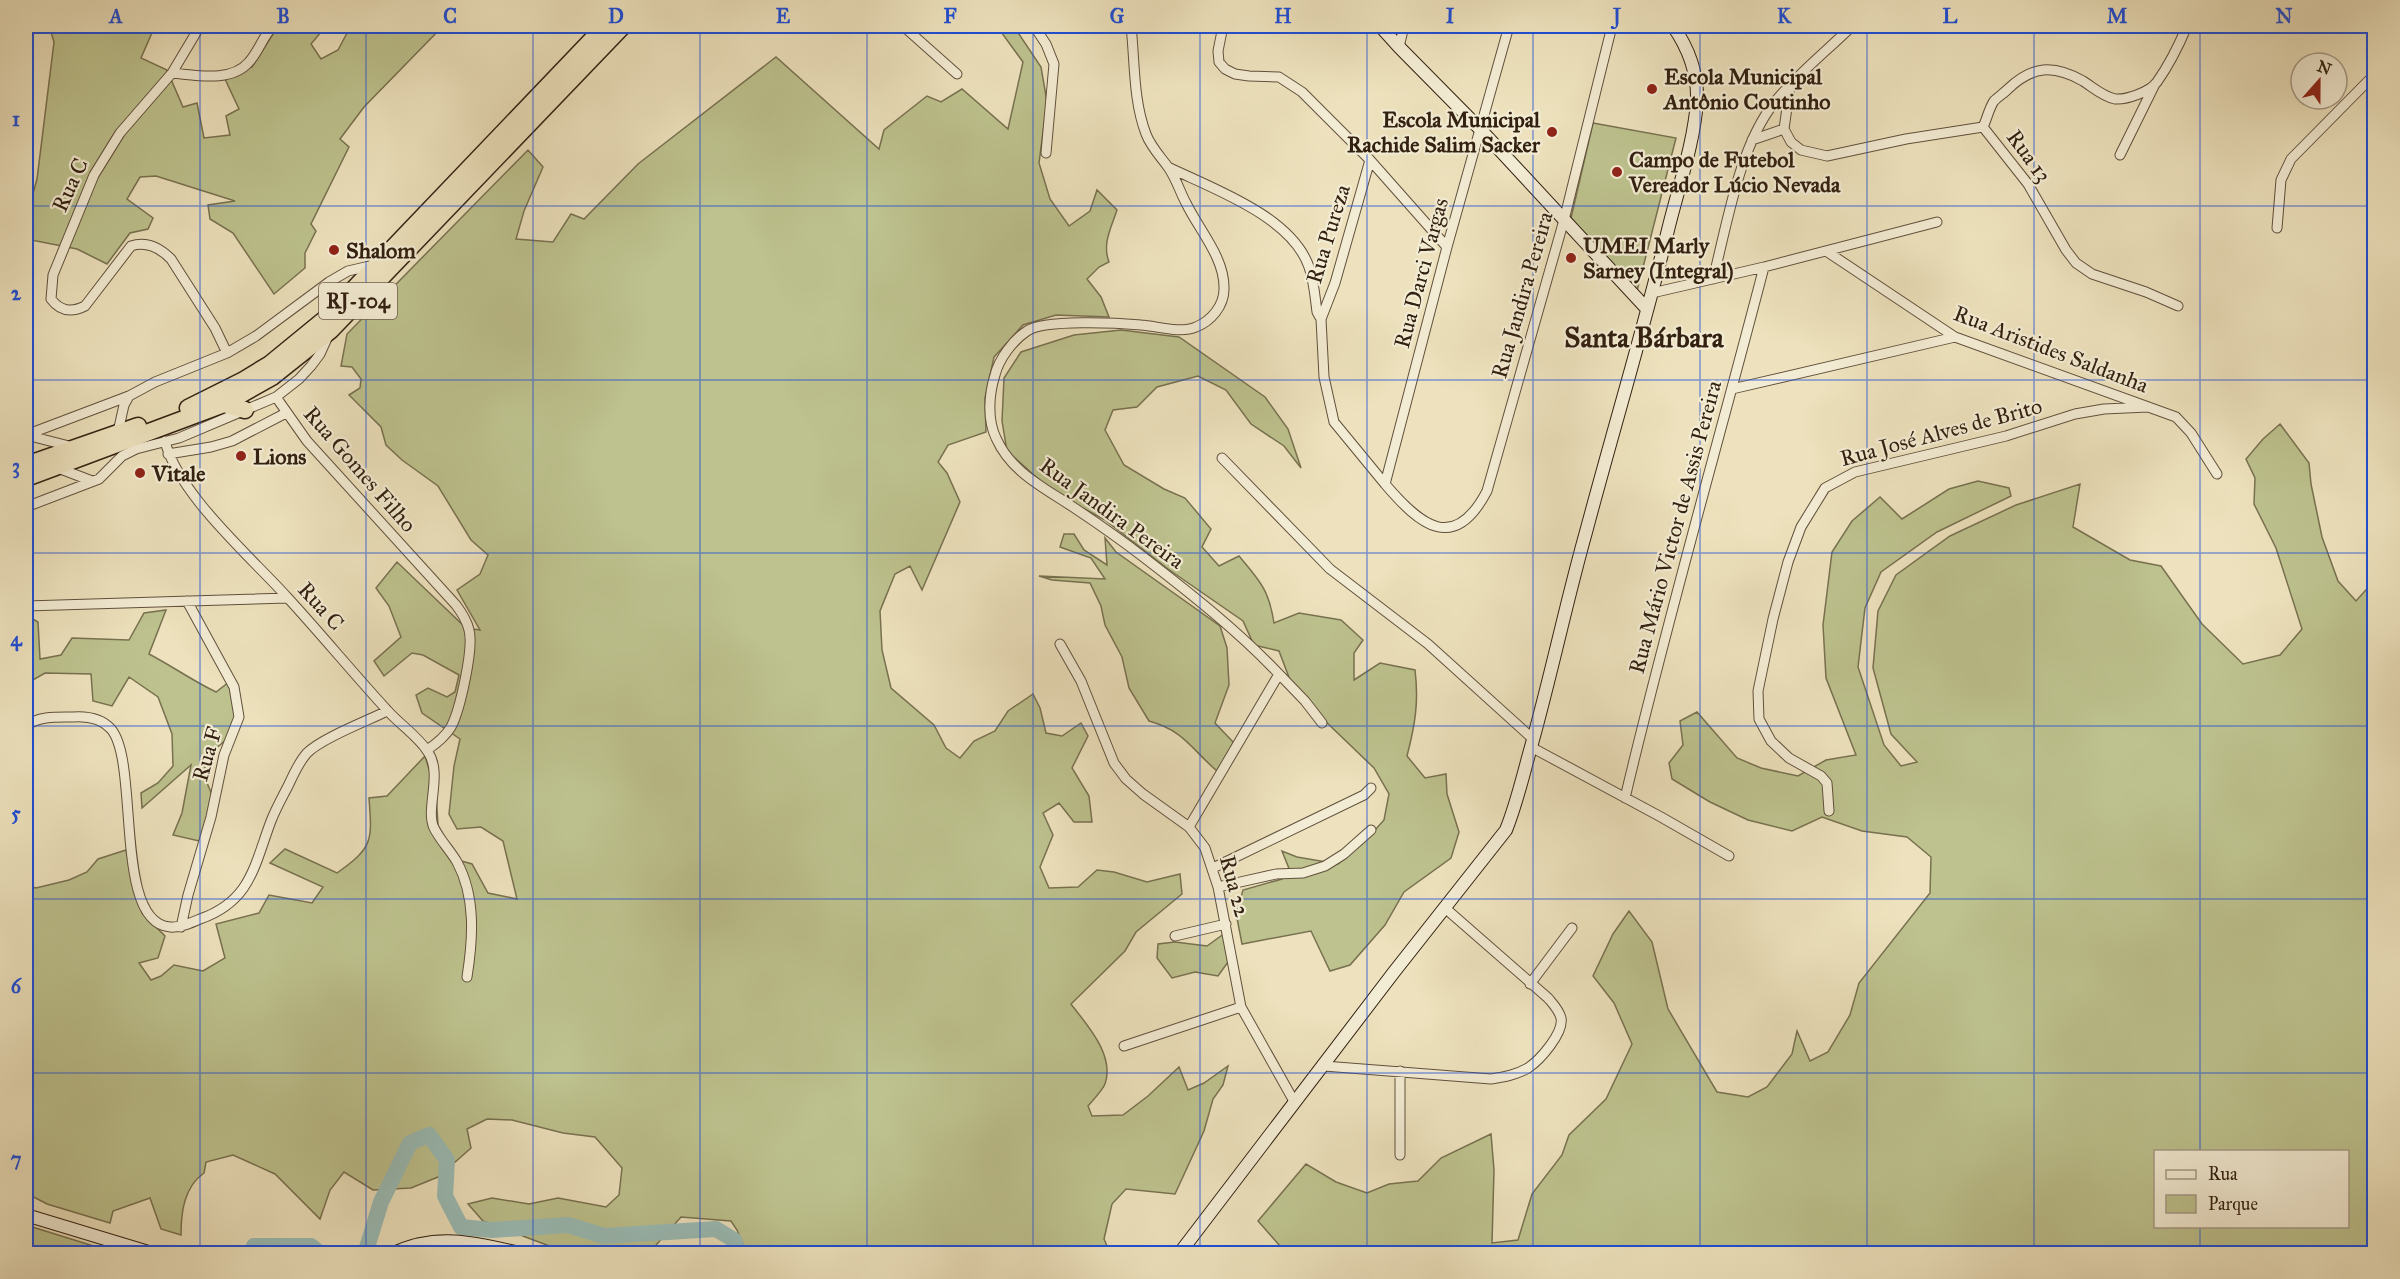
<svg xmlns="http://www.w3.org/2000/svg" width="2400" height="1279" font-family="'IM FELL Great Primer',serif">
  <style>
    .green { fill: #bdc28e; stroke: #787150; stroke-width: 1.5; fill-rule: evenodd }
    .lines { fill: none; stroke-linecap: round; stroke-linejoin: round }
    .river { stroke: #9abdb7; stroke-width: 16 }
    .street-casing { stroke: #61503c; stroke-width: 11 }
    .secondary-casing { stroke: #322011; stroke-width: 14 }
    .highway-casing { stroke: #322011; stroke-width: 19 }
    .street { stroke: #f3ecd4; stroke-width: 9 }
    .secondary { stroke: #f3ecd4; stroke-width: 12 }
    .highway { stroke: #ede2bd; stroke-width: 16 }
    .grid { fill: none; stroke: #1d4ed8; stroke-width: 1.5; stroke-opacity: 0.55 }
    .poi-dot { fill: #8f2418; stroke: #f3ecd4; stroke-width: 2 }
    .labels { text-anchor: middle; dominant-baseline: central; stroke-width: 4.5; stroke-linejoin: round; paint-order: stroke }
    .shield { fill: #f3ecd4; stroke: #6c5d4c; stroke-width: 1.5 }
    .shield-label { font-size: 21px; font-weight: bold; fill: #322011 }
    .poi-label { font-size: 22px; font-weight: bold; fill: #322011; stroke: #f3ecd4; text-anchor: start }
    .street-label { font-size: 22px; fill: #322011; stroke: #f3ecd4 }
    .district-label { font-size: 28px; font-weight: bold; fill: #322011; stroke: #f3ecd4 }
    .neatline { fill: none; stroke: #1d4ed8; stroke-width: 2 }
    .grid-label { font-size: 20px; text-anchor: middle; font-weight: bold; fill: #1d4ed8 }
  </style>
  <rect width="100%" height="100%" fill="#ede2bd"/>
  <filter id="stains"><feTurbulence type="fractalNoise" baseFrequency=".00333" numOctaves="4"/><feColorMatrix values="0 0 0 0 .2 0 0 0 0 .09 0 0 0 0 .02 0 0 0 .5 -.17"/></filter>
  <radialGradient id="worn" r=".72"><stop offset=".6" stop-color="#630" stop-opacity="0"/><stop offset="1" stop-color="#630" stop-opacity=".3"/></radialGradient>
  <!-- green -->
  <path class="green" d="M49,26H155L141,58L167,70L183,107L197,103L204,138L230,135L226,116L239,109L224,77L252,67L278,26H326L311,44L321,59L338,50L347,33L340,26H443L364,107L340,139L349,147L311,224L316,231L305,253V268L274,294L233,233L210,219L208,205L235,201L156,176L140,177L127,199L153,218L148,229L130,233L107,264L77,249L26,239V219L37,179L54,42Z
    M992,26H1006L1017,31L1041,67L1047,102L1039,163L1050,199L1069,226L1090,211L1097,190L1117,210C1111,228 1102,244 1109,262L1099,267L1087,279L1101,297L1109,317L1056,315L1023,325L994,357L985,398L986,432L948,445L938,462L947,473L960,502L922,590L910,566L895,574L880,611L882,650L891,688L934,725L946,748L960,758L974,741L995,731L1008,711L1033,694L1040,708L1046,733L1062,736L1081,723L1088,736L1072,768L1089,796L1092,822H1074L1059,803L1043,813L1053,835L1040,867L1049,888L1078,887L1097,870L1114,872L1147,882L1180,874L1182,894L1136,932L1125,951L1071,1004C1087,1025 1115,1055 1105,1084C1102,1091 1093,1100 1088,1106L1092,1116L1123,1115L1148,1096L1179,1067L1188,1090L1204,1083L1228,1066L1223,1085L1213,1099L1204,1131L1175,1194L1126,1189L1112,1204L1104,1239L1110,1253H747L737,1230L731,1221L681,1217L649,1253H568L483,1221L468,1204L492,1198L529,1204L558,1198L606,1207L619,1195L622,1168L595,1137L563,1133L512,1120L487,1119L467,1129L471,1148L438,1177L411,1188L373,1190L344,1172L330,1190L320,1219L275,1174L233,1155L206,1162L204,1173C184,1187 181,1212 181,1235L161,1229L150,1198L113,1211L110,1223L47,1204L26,1193V885L36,888L69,880L87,872L98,859L126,850L142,913L165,936L158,958L139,963L151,980L161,976L174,965L203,971L225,958L216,924L259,913L269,895L312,903L323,887L270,863L285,849L337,873C374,847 372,840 369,798L387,796L425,756L436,792L438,825L458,860L472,864L488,893L517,899L503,841L481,827L457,829L449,814L454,766L460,739L422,713L416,695L428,688L447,697L455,692L459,675L423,655L412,653L384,676L374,661L401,637L389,606L376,588L397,562L466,628L480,630L457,590L480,574L488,555L471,540L438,486L402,460L386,445L381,427L349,395L360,388L361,379L352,367L341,366L347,334L528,150L543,167L524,211L516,239L553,242L571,214L584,219L638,164L776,57L879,149L884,130L927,96L941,102L962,89L1008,129L1023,62L999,29Z
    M1593,123L1676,138L1637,291L1571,218Z
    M1121,330L1179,337L1265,397L1288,429L1301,468L1284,446L1251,424L1226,390L1198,376L1157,387L1137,407L1113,410L1105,430L1124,465L1164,489L1185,498L1211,529L1202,547L1219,566L1239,556C1260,581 1269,590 1274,623L1299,613L1341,620L1363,640L1354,653V680L1380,663L1415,670C1419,702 1415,725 1407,756L1425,778L1446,774L1447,794L1459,832L1451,858L1404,892L1385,925L1350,965L1330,971L1311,931L1242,944L1236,913L1243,890L1282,879L1290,871L1282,851L1297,857L1338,864L1366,840L1384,820L1389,794L1374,768L1321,717L1290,680L1279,651L1254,645L1243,621L1168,569L1105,520L1053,492L1007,451L1002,421L1004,378L1021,352L1074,335Z
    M2280,424L2309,463L2311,484L2322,537L2338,581L2356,601L2374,581V1253L1287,1254L1258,1221L1306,1164L1336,1182L1367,1193L1389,1184L1418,1181L1441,1158L1491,1134L1494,1170L1492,1243L1518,1240L1532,1194L1562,1155L1569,1135L1606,1099L1632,1044L1614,1003L1593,976L1613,934L1629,911L1652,942L1668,1009L1717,1092L1748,1097L1767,1087L1792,1054L1797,1031L1810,1061L1828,1052L1850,1015L1859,983L1930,893L1931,857L1907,837L1862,831L1822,817L1792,831L1748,820L1710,802L1672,779L1669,763L1683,745L1680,721L1697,712L1737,758L1761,768L1798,776L1826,760L1856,755L1826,678L1823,625L1832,552L1852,521L1880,497L1902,519L1949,489L1978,481L2009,488L2011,496L1937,532L1881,572L1865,608L1858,667L1884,745L1901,766L1917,762L1891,734L1873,668L1878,611L1896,575L1950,536L2016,505L2080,484L2073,527L2130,560L2161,566L2202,624L2243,664L2280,655L2302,629L2276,548L2254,504L2255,478L2246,459L2263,439ZM2156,1152H2348V1226H2156Z
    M1064,534H1074L1084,550L1107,565L1105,538L1116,552L1220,626L1227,648L1229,685L1215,723L1235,744L1217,771C1191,749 1185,731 1149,721L1129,688L1122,657L1105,625L1101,606L1090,583L1052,580L1039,576L1105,579L1091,558L1060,547Z
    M166,610L149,654C172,666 193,681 216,692L229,682L237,721L228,738L205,758V778L213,797L207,827L199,841L173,835L182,813L191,765L142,808L141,793L158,783L173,766L172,734L158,697L129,677L112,706L93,701L91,674L45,673L26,684V615L38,622L40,659L61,655L72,638L129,640L144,613Z
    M1225,933L1228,962L1218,976L1195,972L1172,978L1157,958L1158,944L1175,942L1207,946Z
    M26,1225L116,1253H26Z"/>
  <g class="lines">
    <!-- river -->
    <path class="river" d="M252,1250L254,1246H311L321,1254
      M365,1254L381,1202L410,1143L429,1135L447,1160L445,1196L461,1227L492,1230L568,1225L604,1236L716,1229L734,1240L739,1254"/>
    <!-- street casing -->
    <g class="street-casing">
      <path id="street" d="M200,26L172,73L120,133L94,175L53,275L51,299C60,311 71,313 85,306L131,246C146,241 160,248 171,259L215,328L227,353
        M903,26L957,74
        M1034,26L1046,44L1054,64L1046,153
        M1131,26C1135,62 1133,100 1146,134C1151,147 1160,156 1168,167C1176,178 1180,192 1186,203C1199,230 1225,258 1224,289C1224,306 1211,321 1196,327C1180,334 1157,326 1141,325C1119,323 1044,319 1027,331C1013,340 999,359 995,375C989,394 987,419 996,438C1011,472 1043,487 1073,507C1097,523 1120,539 1142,556C1190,593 1237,630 1279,674L1189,827
        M1223,26L1218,51L1219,62L1225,69L1235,74L1249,76L1279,77L1302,92L1370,160L1447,247
        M1509,26L1447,247L1385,484C1420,525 1454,554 1487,491L1564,220L1612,26
        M1399,47L1404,26
        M172,73C196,75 231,83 249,62C259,51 263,36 273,26
        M1983,127C1987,119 1989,108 1994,101C1998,97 2004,93 2008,89C2032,66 2053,64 2083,81C2094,88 2102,96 2115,99C2126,100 2150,92 2157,82C2169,65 2179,45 2187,26
        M1983,127L2028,184L2066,250L2076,263L2092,274L2146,292L2178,306
        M1784,129L1790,86
        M1752,140L1784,129L1791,142L1801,150L1827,156L1906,139L1983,127
        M2120,155L2155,84
        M1170,168C1214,189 1292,217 1309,267C1314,281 1315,297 1317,312L1321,319L1324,377L1334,422L1385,484
        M2277,228L2281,180L2291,159L2374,75
        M1826,251L1955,337L2176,417L2191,433L2217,474
        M1713,279C1727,225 1739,147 1774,103C1795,76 1828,50 1852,26
        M1652,293L1764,267L1937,222
        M1321,319L1335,283L1370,160
        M1732,389L1955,337
        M276,397L307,441L456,605C462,613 467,621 469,630C474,648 460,710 451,727C445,737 436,744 427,750
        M118,432L124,405L129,396L155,382L227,353L256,336L329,282L348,271L374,265
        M26,435L129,396
        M26,435L73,447
        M165,441C178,494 250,556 287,597C321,634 353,673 387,710C399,724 418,736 428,752C443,774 425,809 434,828C440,840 450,850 457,862C476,897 473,939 467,977
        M168,454L211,447L232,441L286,413
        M1222,458L1330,569L1428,644L1533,739
        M58,468L92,481
        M26,507L99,479L122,456L136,449L179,438L276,397L299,379L311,366L320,354L329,334
        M26,606L288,598
        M1060,644L1081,681L1114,763L1126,779L1143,794L1189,827L1205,848L1218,887L1241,1007L1295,1103
        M1279,674L1305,701L1322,723
        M26,726C39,716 56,717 73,717C87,716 101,718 111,729C140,762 113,923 170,927C180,928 191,923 200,919C251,901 254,866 271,821C276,808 283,796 289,784C294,773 299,762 307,753C322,738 367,721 387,711
        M1531,747L1661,817L1729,856
        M1625,798C1667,620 1718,444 1764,267
        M1829,811L1827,783L1821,776L1789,758L1771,741L1759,719L1758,691L1773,619L1788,562L1801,527L1825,488L1855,472L2006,436L2075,414L2104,409L2148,407
        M1213,868L1364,795L1371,788
        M1218,887L1276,874L1303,873L1325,866L1344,854L1371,830
        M181,927L188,895L211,817L224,755L239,717L234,687L187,601
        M1175,936L1226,924
        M1530,984L1572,928
        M1124,1046L1241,1007
        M1324,1066L1491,1079C1504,1077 1516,1075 1528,1068C1540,1060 1564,1033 1561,1018C1559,1010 1553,1004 1548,998L1445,908
        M1400,1071V1155"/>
    </g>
    <!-- secondary casing -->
    <g class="secondary-casing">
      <path id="secondary" d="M1380,26L1399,47L1481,130L1647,309
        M26,1215L155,1254
        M392,1254C436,1232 477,1243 523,1254
        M1179,1254L1394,972L1506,830C1517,803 1523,775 1531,747C1551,676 1566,603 1586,532C1613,431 1643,331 1668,230C1678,188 1694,144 1697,101C1698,73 1689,49 1673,26"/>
    </g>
    <!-- highway casing -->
    <g class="highway-casing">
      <path id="highway" d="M224,404L245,410
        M188,408L242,381L270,364L325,319L605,26
        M26,465L138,426
        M26,478L224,404L272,377L331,330L623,26"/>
    </g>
    <!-- street -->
    <use href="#street" class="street"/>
    <!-- secondary -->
    <use href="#secondary" class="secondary"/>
    <!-- highway -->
    <use href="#highway" class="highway"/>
  </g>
  <!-- grid -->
  <path class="grid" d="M200,26V1254M366,26V1254M533,26V1254M700,26V1254M867,26V1254M1033,26V1254M1200,26V1254M1367,26V1254M1533,26V1254M1700,26V1254M1867,26V1254M2034,26V1254M2200,26V1152M26,206H2374M26,380H2374M26,553H2374M26,726H2374M26,899H2374M26,1073H2374M2200,1226V1254"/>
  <!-- markers -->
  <g class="poi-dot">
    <circle cx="1652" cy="89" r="6"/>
    <circle cx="1552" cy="132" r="6"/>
    <circle cx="1617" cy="172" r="6"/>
    <circle cx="334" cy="250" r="6"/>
    <circle cx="1571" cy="258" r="6"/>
    <circle cx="241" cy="456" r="6"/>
    <circle cx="140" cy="473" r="6"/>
  </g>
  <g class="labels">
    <!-- shield labels -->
    <rect class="shield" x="319" y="283" width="78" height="36" rx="4.5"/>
    <g class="shield-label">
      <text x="358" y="301">RJ-104</text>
    </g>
    <!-- poi labels -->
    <g class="poi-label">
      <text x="1664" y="76">Escola Municipal<tspan x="1664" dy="25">Antônio Coutinho</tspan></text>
      <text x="1540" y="119" text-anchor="end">Escola Municipal<tspan x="1540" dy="25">Rachide Salim Sacker</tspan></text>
      <text x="1629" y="159">Campo de Futebol<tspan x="1629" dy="25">Vereador Lúcio Nevada</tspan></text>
      <text x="1583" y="245">UMEI Marly<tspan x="1583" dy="25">Sarney (Integral)</tspan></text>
      <text x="346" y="250">Shalom</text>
      <text x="253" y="456">Lions</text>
      <text x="152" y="473">Vitale</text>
    </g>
    <!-- street labels -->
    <g class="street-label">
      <text transform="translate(2029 156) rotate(54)">Rua 13</text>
      <text transform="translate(70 185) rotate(-65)">Rua C</text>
      <text transform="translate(1328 234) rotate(-73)">Rua Pureza</text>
      <text transform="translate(1421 273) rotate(-75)">Rua Darci Vargas</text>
      <text transform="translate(1522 295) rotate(-74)">Rua Jandira Pereira</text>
      <text transform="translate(2051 349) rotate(21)">Rua Aristides Saldanha</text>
      <text transform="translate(1941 432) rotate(-15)">Rua José Alves de Brito</text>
      <text transform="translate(360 469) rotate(49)">Rua Gomes Filho</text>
      <text transform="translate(1112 513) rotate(36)">Rua Jandira Pereira</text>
      <text transform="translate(1675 527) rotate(-75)">Rua Mário Victor de Assis Pereira</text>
      <text transform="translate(321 606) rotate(48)">Rua C</text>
      <text transform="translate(207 754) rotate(-74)">Rua F</text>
      <text transform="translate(1235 886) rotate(75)">Rua 22</text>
    </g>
    <!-- district labels -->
    <g class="district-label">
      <text x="1644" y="337">Santa Bárbara</text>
    </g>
  </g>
  <!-- margin -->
  <rect width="2400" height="1279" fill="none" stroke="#ede2bd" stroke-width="66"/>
  <!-- legend -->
  <rect x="2154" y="1150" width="195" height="78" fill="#f3ecd4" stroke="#a69a86" stroke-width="1.5"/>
  <rect x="2166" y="1170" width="30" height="9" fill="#f3ecd4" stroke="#a69a86" stroke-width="1.5"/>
  <text x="2208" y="1180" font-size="18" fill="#322011">Rua</text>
  <rect x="2166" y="1195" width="30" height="18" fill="#bdc28e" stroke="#a69a86" stroke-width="1.5"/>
  <text x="2208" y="1210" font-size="18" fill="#322011">Parque</text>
  <!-- north arrow -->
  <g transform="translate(2319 81) rotate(21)"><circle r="28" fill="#f3ecd4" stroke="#a69a86" stroke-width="1.5"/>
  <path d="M0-4.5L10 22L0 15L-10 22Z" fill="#8f2418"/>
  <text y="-9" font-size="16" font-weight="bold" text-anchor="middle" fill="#322011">N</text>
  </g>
  <rect x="33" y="33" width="2334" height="1213" class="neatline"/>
  <g class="grid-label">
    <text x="116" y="23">A</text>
    <text x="283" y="23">B</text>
    <text x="450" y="23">C</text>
    <text x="616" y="23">D</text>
    <text x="783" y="23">E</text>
    <text x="950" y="23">F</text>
    <text x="1117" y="23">G</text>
    <text x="1283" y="23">H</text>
    <text x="1450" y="23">I</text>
    <text x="1617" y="23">J</text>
    <text x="1784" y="23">K</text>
    <text x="1950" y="23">L</text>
    <text x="2117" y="23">M</text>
    <text x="2284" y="23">N</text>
    <text x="16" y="126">1</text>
    <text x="16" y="300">2</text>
    <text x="16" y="473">3</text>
    <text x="16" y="646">4</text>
    <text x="16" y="820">5</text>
    <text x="16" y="993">6</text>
    <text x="16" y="1166">7</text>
  </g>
  <rect width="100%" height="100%" filter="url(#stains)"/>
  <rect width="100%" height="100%" fill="url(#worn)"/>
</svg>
